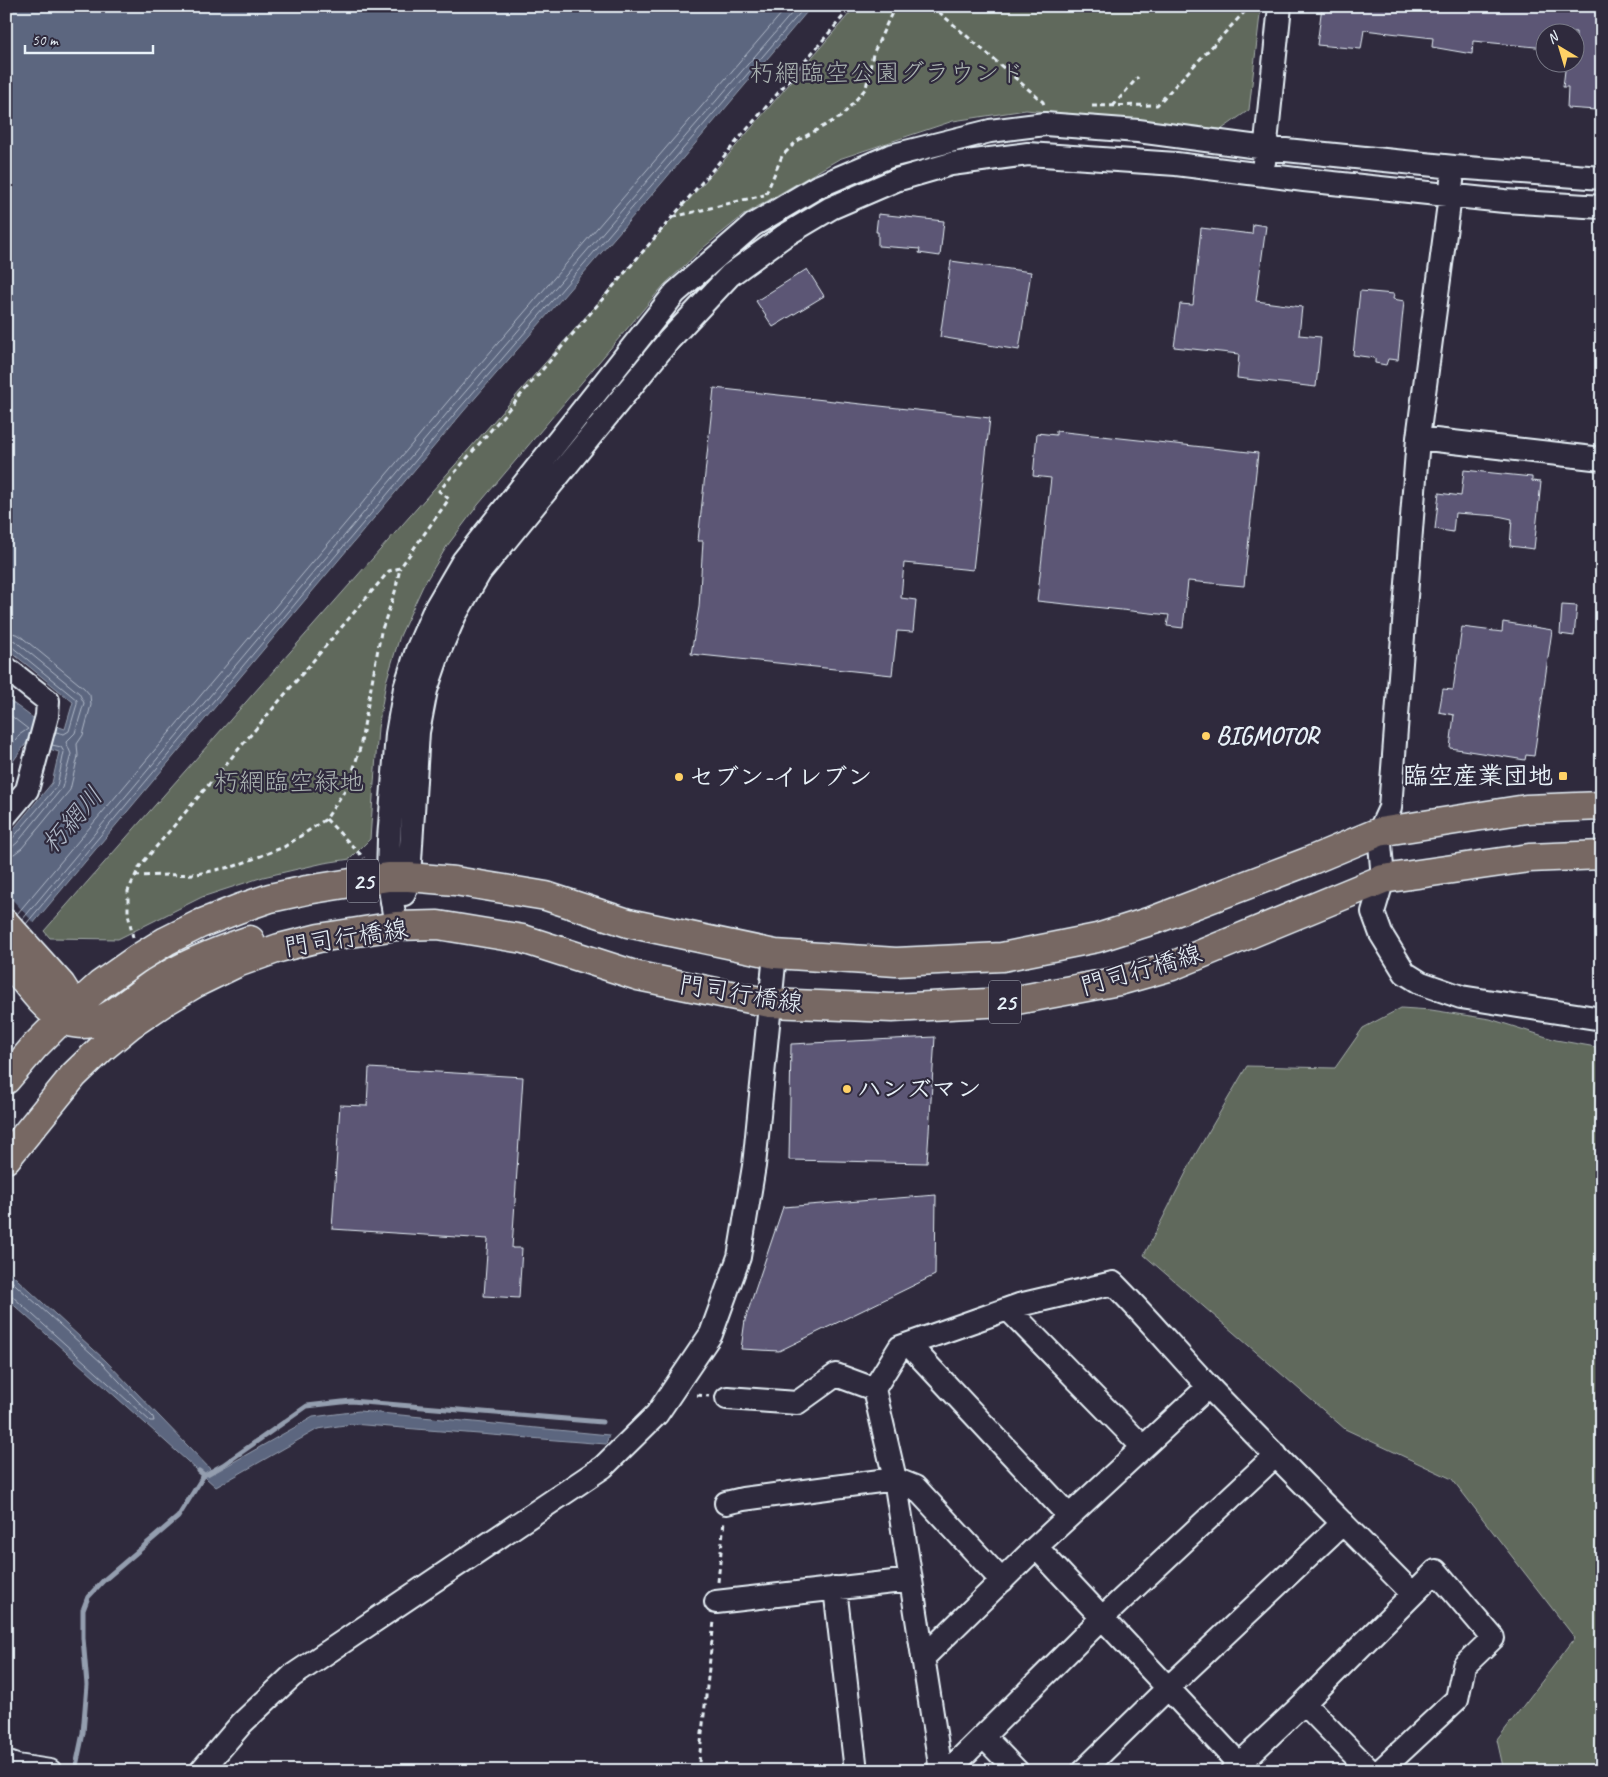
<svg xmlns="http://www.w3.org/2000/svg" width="1608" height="1777" font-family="Caveat,'Klee One',sans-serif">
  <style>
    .green { fill: #61695c; stroke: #a4adaa }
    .water { fill: #5c667f; stroke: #949eaf }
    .pier { fill: #2f2a3d }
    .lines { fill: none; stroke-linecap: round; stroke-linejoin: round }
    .shore { stroke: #b0b9c8; stroke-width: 1 }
    .stream { stroke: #949eaf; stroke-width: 5 }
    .building { fill: #5b5775; stroke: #e8f1f8 }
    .minor-casing { stroke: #e8f1f8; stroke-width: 26 }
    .major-casing { stroke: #e8f1f8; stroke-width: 31 }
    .path { stroke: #e8f1f8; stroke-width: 3; stroke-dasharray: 5 4; stroke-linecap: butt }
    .minor { stroke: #2f2a3d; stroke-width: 22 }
    .major { stroke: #776864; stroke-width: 28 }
    .poi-dot { fill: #ffd166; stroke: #2f2a3d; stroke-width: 2 }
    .labels { text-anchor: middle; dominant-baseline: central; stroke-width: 4.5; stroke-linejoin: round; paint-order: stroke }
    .shield { fill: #2f2a3d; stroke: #b0b5c0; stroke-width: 1 }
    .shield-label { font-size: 24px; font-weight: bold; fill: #e8f1f8 }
    .park-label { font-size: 25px; fill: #abb4b2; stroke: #2f2a3d }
    .poi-label { font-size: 25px; font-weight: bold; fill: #e8f1f8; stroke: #2f2a3d; text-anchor: start }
    .street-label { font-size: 25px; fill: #e8f1f8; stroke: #2f2a3d }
    .water-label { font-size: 26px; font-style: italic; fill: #b0b9c8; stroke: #2f2a3d }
  </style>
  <rect width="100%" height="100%" fill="#2f2a3d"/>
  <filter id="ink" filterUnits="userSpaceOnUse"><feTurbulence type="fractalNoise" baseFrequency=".02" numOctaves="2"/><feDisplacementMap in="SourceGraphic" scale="10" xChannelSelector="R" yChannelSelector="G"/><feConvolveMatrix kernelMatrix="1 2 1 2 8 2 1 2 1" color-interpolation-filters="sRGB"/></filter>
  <g filter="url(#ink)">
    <!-- green -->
    <path class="green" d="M856,6H1261L1249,110L1222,129L1026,110L953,121L839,159L745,214L703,248L664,285L478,505L447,546L423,586L400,636L386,682L378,728L370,839L350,859L324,863L263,877L202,897L118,939L50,938L44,931L724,160Z
      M1401,1008L1431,1010L1490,1019L1556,1040L1602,1048V1771H1504L1497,1740L1575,1638L1452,1479L1345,1429L1144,1255L1195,1155L1247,1066L1335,1068L1363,1028Z"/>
    <!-- water -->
    <path class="water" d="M6,6H812L661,184L463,412L6,956V838L52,783L59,752L27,742L6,771V698L33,718L65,729L73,702L6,648Z
      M6,1269L105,1360L214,1473L313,1417L359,1411L609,1435L606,1444L352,1424L318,1429L216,1487L6,1298Z"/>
    <!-- pier -->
    <path class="pier" d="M6,893L36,925L6,959Z"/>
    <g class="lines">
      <!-- shore -->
      <path class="shore" d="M6,631L19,635L84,688L90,695L91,705L83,735L77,744L78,756L70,790L22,848L14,854L6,855
        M6,638L15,641L79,693L84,703L75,733L66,742L71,754L62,788L17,843L12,847H6
        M6,645L11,646L77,700V704L69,731L64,734L56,732
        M6,712L28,729L19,735L6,752
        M6,841L12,839L57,786L64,752L61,747L52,745
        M17,914L449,400L788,6
        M22,920L454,405L798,6
        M26,924L459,409L806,6
        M6,1276L102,1363L153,1417L154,1421H150L12,1296L6,1294"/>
      <!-- stream -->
      <path class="stream" d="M207,1474L223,1465L307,1406L351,1401L602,1422
        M75,1771L83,1733L87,1685L83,1638V1610L88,1597L103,1581L178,1517L204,1475L199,1471"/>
    </g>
    <!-- building -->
    <path class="building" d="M1322,6H1602V58L1596,110L1567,108L1568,87H1563L1566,62H1576V32H1546V48L1473,41L1472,54L1432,47L1433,38L1364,30L1361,49L1317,45Z
      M878,214L944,221L940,256L919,253L920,249L878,246V232H876Z
      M1253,224L1266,226L1256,301L1302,307L1299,335L1321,337L1316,387L1237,378L1239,354L1174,347L1180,304L1193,305L1201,228L1252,234Z
      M951,261L1031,272L1019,350L940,337Z
      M807,269L824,296L773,327L756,301Z
      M1360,291L1394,294L1393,299L1404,301L1398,360L1388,359L1386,365L1375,363V358L1353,355Z
      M714,388L990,418L973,570L904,563L901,598L916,600L913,632L897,631L892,675L691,654L699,607L703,541H698Z
      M1056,431L1258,453L1244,586L1188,581L1183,628L1167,626L1169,615L1037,601L1051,478L1033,476L1037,433L1056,435Z
      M1464,470L1532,477V481L1541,482L1534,549L1510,546L1512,519L1498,516L1455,513L1453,532L1435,529L1439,493L1461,496Z
      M1562,605L1577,606L1574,636L1560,634Z
      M1503,622L1552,630L1534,756L1526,755L1525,760L1450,748L1454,715L1439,712L1443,689L1453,690L1462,627L1502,632Z
      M935,1037L927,1163L789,1160L791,1044Z
      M369,1068L523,1077L512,1248H522L519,1298L484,1296L488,1239L332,1229L340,1105L367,1106Z
      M936,1195L935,1275L779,1351L741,1349L745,1320L783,1207Z"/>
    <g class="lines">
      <!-- minor casing -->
      <g class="minor-casing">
        <path id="minor" d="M1264,162L1280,6
          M1452,181L1418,438L1390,808L1379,832L1383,879L1373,912L1381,934L1405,973L1421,983L1461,997L1602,1019
          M1418,438L1602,459
          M6,668L48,701L47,716L27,790L6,815
          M404,894L409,877L418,732L426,690L439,652L455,615L480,572L669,340L730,275L784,236L831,208L896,180L951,164L1028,154L1176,164L1304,180L1504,201L1602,207
          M396,926L388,877L389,839L397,734L405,688L417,650L435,609L463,561L675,293L753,225L817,187L890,156L990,131L1045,124L1138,131L1266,148L1454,167L1602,178
          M1008,1309L1143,1447
          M909,1345L1069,1516
          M727,1398L797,1403L836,1375L874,1389
          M726,1503L743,1499L895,1479L915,1487L1002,1581
          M1036,1547L1239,1764
          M835,1588L856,1771
          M716,1602L911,1580
          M923,1658L1036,1547L1208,1387
          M1304,1703L1370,1771
          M983,1736L1017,1771
          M6,1762L17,1766L50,1771
          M201,1771L242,1723L292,1676L603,1467L657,1414L711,1334L739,1257L754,1166L775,954
          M941,1771L895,1479L874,1389L900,1347L1019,1305L1113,1283C1146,1316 1176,1352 1208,1386C1276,1457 1345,1525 1413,1594L1304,1703L1232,1771
          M948,1771L1102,1618L1276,1455
          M1083,1771L1168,1688L1343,1523
          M1380,1771L1457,1699L1464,1666L1493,1638L1436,1571L1413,1594"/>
      </g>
      <!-- major casing -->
      <g class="major-casing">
        <path id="major" d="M6,924L61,985L75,1007L80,1024
          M6,959C24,978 39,1004 61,1018C69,1024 82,1025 91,1023C113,1018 136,995 156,982C185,964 217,951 250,940
          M6,1080L35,1046L62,1019L100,985L137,959L166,941L200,924L238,909L270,898L307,890L388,877H409L455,881L546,896L628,923L775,954L896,962L1002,957L1097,938L1154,920L1307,862L1379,832L1526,809L1602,806
          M6,1159L74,1075L102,1048L130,1025L164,1002L196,983L237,963L279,948L319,938L396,926L438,925L523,939L638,976L770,1003L892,1008L1006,1002L1119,981L1172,966L1383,879L1529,858L1602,855"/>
      </g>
      <!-- path -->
      <path class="path" d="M932,6L1043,102L1044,105
        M1092,106L1157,105L1250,6
        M1113,106L1138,77
        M766,194L782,156L797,141L842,116L866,88L873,54L895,6
        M673,217L764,195
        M326,819L364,858
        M135,876L197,874L235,866L284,847L326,819L349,784L360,748L381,632L395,592L400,568
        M133,938L128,913V891L140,866L389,571L400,568L449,499L439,491L852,6
        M697,1395L709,1396
        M718,1582L724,1521
        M698,1771L714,1621"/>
      <!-- minor -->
      <use href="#minor" class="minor"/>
      <!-- major -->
      <use href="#major" class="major"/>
    </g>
  </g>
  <!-- markers -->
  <g class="poi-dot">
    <circle cx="1206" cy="736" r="5"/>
    <rect x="1558" y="771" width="10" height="10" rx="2.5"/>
    <circle cx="679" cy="777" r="5"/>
    <circle cx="847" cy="1089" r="5"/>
  </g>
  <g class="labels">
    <!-- shield labels -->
    <g class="shield">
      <rect x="347" y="859.5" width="32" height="43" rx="4"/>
      <rect x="989" y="980.5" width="32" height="43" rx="4"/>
    </g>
    <g class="shield-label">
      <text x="363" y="881">25</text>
      <text x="1005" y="1002">25</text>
    </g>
    <!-- park labels -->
    <g class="park-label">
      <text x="887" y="73">朽網臨空公園グラウンド</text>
      <text x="289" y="782">朽網臨空緑地</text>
    </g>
    <!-- poi labels -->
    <g class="poi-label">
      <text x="1216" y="736">BIGMOTOR</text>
      <text x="1553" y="776" text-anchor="end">臨空産業団地</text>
      <text x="689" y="777">セブン-イレブン</text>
      <text x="857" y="1089">ハンズマン</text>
    </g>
    <!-- street labels -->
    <g class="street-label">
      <text transform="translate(346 938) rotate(-9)">門司行橋線</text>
      <text transform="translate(1141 970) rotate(-16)">門司行橋線</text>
      <text transform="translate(741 994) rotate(9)">門司行橋線</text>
    </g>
    <!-- water labels -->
    <g class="water-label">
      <text transform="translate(72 820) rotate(-49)">朽網川</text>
    </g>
  </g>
  <!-- margin -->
  <rect width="1608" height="1777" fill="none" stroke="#2f2a3d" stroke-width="25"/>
  <rect x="12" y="12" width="1583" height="1752" fill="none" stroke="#e8f1f8" stroke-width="2" filter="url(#ink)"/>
  <!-- north arrow -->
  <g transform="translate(1560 48) rotate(322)"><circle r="24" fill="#2f2a3d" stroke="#797a88"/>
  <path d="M0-4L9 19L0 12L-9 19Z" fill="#ffd166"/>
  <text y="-8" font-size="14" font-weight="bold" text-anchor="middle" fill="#e8f1f8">N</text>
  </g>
  <!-- scale -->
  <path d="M25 45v8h128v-8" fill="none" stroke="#e8f1f8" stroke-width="2.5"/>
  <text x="32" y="45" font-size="15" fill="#e8f1f8" stroke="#2f2a3d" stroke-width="4" paint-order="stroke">50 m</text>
</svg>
